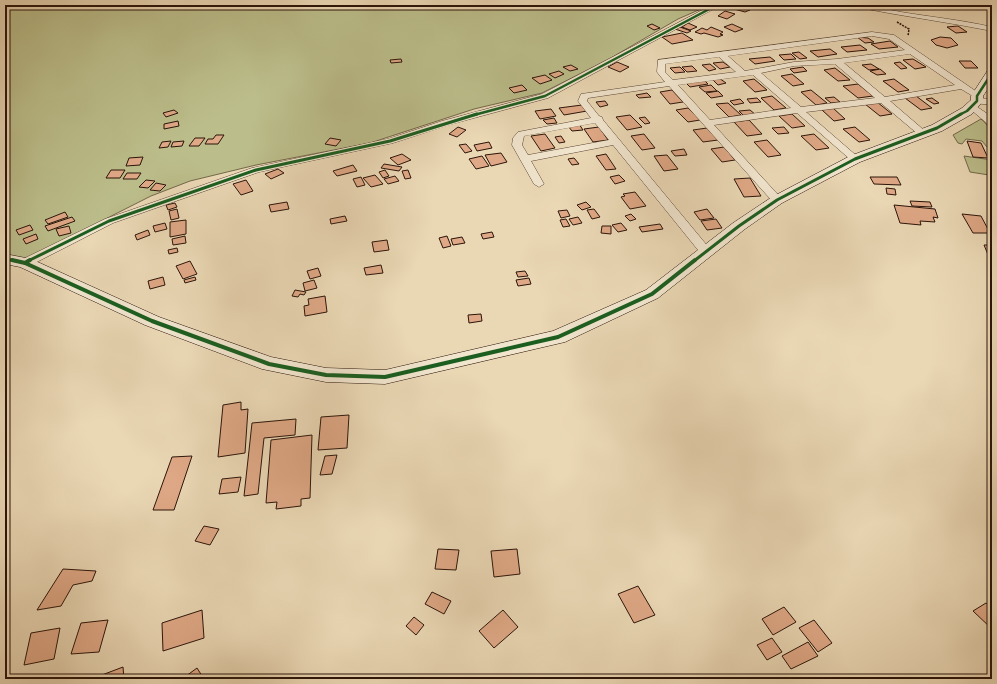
<svg xmlns="http://www.w3.org/2000/svg" width="997" height="684" font-family="'EB Garamond',serif">
  <style>
    .green { fill: #bbbd8a; stroke: #73684a }
    .building { fill: #dfa886; stroke: #2b1409 }
    .lines { fill: none; stroke-linecap: round; stroke-linejoin: round }
    .street-casing { stroke: #5b4534; stroke-width: 1 }
    .secondary-casing { stroke: #2b1409; stroke-width: 1 }
    .path { stroke: #2b1409; stroke-width: 1.5; stroke-dasharray: 2 1; stroke-linecap: butt }
    .street { fill: #f1e5ce; fill-rule: evenodd }
    .secondary { fill: #f1e5ce; fill-rule: evenodd }
    .cycleway-far2-casing { stroke: #f1e5ce; stroke-width: 4 }
    .cycleway-far1-casing { stroke: #f1e5ce; stroke-width: 5 }
    .cycleway-casing { stroke: #f1e5ce; stroke-width: 6 }
    .cycleway-far2 { stroke: #1b5e20; stroke-width: 2.5 }
    .cycleway-far1 { stroke: #1b5e20; stroke-width: 3 }
    .cycleway { stroke: #1b5e20; stroke-width: 4 }
  </style>
  <rect width="100%" height="100%" fill="#ead7b4"/>
  <filter id="stains"><feTurbulence type="fractalNoise" baseFrequency=".005" numOctaves="4"/><feColorMatrix values="0 0 0 0 .2 0 0 0 0 .09 0 0 0 0 .02 0 0 0 .5 -.17"/></filter>
  <radialGradient id="worn" r=".72"><stop offset=".6" stop-color="#630" stop-opacity="0"/><stop offset="1" stop-color="#630" stop-opacity=".3"/></radialGradient>
  <!-- green -->
  <path class="green" d="M5,5H710L678,19L609,59L542,93L474,109L370,143L256,165L190,181L151,196L26,259L5,254Z
    M981,119C991,127 992,135 992,148L987,147L982,141L966,139L962,144L958,143L953,135Z
    M964,156L992,160V177L989,175L970,172Z"/>
  <!-- building -->
  <path class="building" d="M740,6L750,10L745,12L734,9Z
    M725,11L735,14L727,19L718,16Z
    M688,23L697,27L690,30L682,27Z
    M652,24L660,28L654,30L647,26Z
    M732,24L743,29L735,32L724,27Z
    M958,26L967,32L956,33L947,27Z
    M680,27L691,31L687,33L675,29Z
    M711,27L723,32L720,34L723,35L718,37L704,33L701,34L695,32L702,28L707,30Z
    M682,33L693,40L672,44L662,37Z
    M857,37L868,38L874,42L865,43Z
    M940,37L951,38L958,45L947,48L936,45L931,40Z
    M890,41L898,47L879,49L871,44Z
    M860,45L867,50L847,52L841,47Z
    M830,49L837,54L818,57L810,51Z
    M799,52L807,58L800,59L792,53Z
    M791,54L796,59L784,60L779,55Z
    M770,57L775,61L755,64L749,59Z
    M401,59L402,62L391,63L390,60Z
    M913,59L926,67L915,69L903,60Z
    M959,61H971L978,68H965Z
    M617,62L629,67L620,72L608,67Z
    M723,62L730,67L720,69L713,63Z
    M900,62L907,68L901,69L894,63Z
    M710,64L716,69L709,71L702,65Z
    M871,64L879,69L869,70L862,65Z
    M571,65L578,69L570,71L563,67Z
    M692,66L697,71L687,72L682,67Z
    M680,67L685,72L675,73L670,68Z
    M803,67L807,71L794,73L790,69Z
    M835,68L850,80L838,81L824,70Z
    M880,69L886,74L877,75L870,71Z
    M559,71L564,74L555,78L549,74Z
    M792,74L804,84L793,86L781,76Z
    M545,75L552,80L540,84L532,78Z
    M719,78L726,83L718,85L712,79Z
    M754,79L767,90L755,92L743,81Z
    M894,79L909,90L898,92L883,81Z
    M704,80L708,84L690,87L686,83Z
    M858,84L873,96L858,98L843,86Z
    M522,85L527,90L514,93L509,88Z
    M711,85L717,91L705,92L699,87Z
    M672,90L683,102L670,104L660,92Z
    M811,90L827,103L816,105L801,92Z
    M718,91L723,96L711,98L706,93Z
    M647,93L651,97L639,98L636,95Z
    M772,96L786,108L774,110L761,98Z
    M916,96L932,108L921,110L905,98Z
    M834,97L840,102L831,103L825,98Z
    M757,98L761,102L750,103L747,99Z
    M932,98L939,103L934,104L926,99Z
    M740,99L744,103L734,105L730,101Z
    M605,101L608,105L600,107L596,102Z
    M877,102L892,114L880,116L865,104Z
    M728,103L741,115L729,117L716,104Z
    M582,105L587,111L564,115L559,108Z
    M688,108L700,120L688,122L676,110Z
    M833,108L845,119L834,121L822,110Z
    M551,109L556,116L540,119L535,111Z
    M174,110L178,113L166,117L163,113Z
    M750,110L756,115L745,117L739,111Z
    M792,114L805,126L792,128L779,116Z
    M630,115L642,127L627,130L616,117Z
    M645,117L650,123L645,124L639,118Z
    M554,118L557,123L547,124L543,120Z
    M749,120L762,134L747,136L734,122Z
    M178,121L179,126L164,129V124Z
    M579,124L583,130L572,131L568,126Z
    M458,127L466,130L457,137L449,134Z
    M599,127L608,140L593,142L584,129Z
    M784,127L789,133L778,134L772,128Z
    M855,127L870,140L859,142L843,129Z
    M707,128L718,140L703,142L693,130Z
    M545,134L555,148L541,151L531,136Z
    M644,134L655,148L642,150L631,136Z
    M814,134L829,148L816,150L801,136Z
    M216,135H224L218,144H205L208,139H213Z
    M561,136L565,142L559,143L555,137Z
    M195,138H205L199,146H189Z
    M330,138L341,140L336,146L325,144Z
    M767,140L781,155L768,157L754,142Z
    M171,141L168,147L159,148L162,142Z
    M184,141L182,146L171,147L173,142Z
    M967,141L981,143L988,158L973,157Z
    M489,142L492,148L477,151L474,145Z
    M466,144L472,151L465,153L459,145Z
    M724,147L735,160L722,162L711,149Z
    M684,149L687,155L675,156L671,151Z
    M501,153L507,162L491,166L485,155Z
    M402,154L411,160L398,165L390,158Z
    M606,154L616,169L606,170L596,156Z
    M667,155L678,169L664,171L654,156Z
    M482,156L489,166L476,169L469,159Z
    M143,157L140,165L126,166L129,158Z
    M574,158L579,164L572,165L568,159Z
    M384,164L402,167L399,171L381,168Z
    M353,165L357,171L337,176L333,171Z
    M278,169L284,173L271,179L265,174Z
    M111,170H125L120,178H106Z
    M385,170L389,176L383,178L379,172Z
    M408,170L411,178L405,179L402,171Z
    M127,173H141L137,179H123Z
    M375,175L383,184L371,187L363,178Z
    M619,175L625,181L615,184L610,177Z
    M395,176L399,181L388,184L384,179Z
    M361,177L365,185L357,187L353,179Z
    M870,177H897L901,185L874,184Z
    M750,178L761,196L744,197L734,179Z
    M146,180L155,181L148,188L139,187Z
    M246,180L253,191L241,195L233,184Z
    M156,183L166,185L160,191L150,190Z
    M886,188L895,189L896,195L887,194Z
    M635,192L646,206L630,209L621,197L625,196L623,194Z
    M910,201L930,202L932,207L912,206Z
    M287,202L289,209L271,212L269,205Z
    M586,202L591,207L582,210L577,205Z
    M175,203L177,207L168,210L166,205Z
    M894,205L935,209L938,218L933,217L935,222L920,221L921,225L900,223Z
    M177,209L179,218L171,220L169,211Z
    M594,209L600,217L592,219L587,210Z
    M707,209L714,218L700,220L694,212Z
    M567,210L570,216L561,218L558,211Z
    M65,212L68,217L48,224L45,220Z
    M631,214L636,219L630,221L625,216Z
    M962,214L981,216L990,233H973Z
    M345,216L347,221L331,224L330,219Z
    M72,217L75,221L48,231L45,226Z
    M578,217L582,223L573,225L569,219Z
    M566,219L570,226L563,227L560,220Z
    M716,219L722,228L707,230L701,221Z
    M186,220V234L170,237V222Z
    M165,223L167,229L155,232L153,226Z
    M621,223L627,230L618,232L612,225Z
    M660,224L663,229L642,232L639,227Z
    M30,225L33,230L19,235L16,230Z
    M69,226L71,233L59,236L56,229Z
    M602,226H611V234L601,233Z
    M148,230L150,235L137,240L135,235Z
    M492,232L494,237L483,239L481,234Z
    M36,234L38,239L26,244L23,239Z
    M185,236L186,243L173,245L172,239Z
    M447,236L451,246L443,248L439,238Z
    M462,237L465,243L453,245L451,239Z
    M387,240L389,250L374,252L372,242Z
    M984,245H992V264Z
    M177,248L178,252L169,254L168,250Z
    M190,261L197,274L183,279L176,266Z
    M381,265L383,273L366,275L364,268Z
    M318,268L321,276L310,279L307,271Z
    M525,271L528,276L518,277L516,272Z
    M163,277L165,285L150,289L148,281Z
    M195,277L196,280L185,283L184,280Z
    M529,278L531,284L518,286L516,280Z
    M314,280L317,288L305,291L303,283Z
    M295,290L306,292L304,295L300,294L298,297L292,296Z
    M325,296L327,312L305,316L304,306L309,305L308,299Z
    M481,314L482,321L469,323L468,315Z
    M241,402V410L248,409L245,453L218,457L223,405Z
    M349,415L347,448L318,450L321,417Z
    M296,419L295,435L264,438L258,494L244,496L252,423Z
    M312,435L310,498L301,499V506L276,509L277,502L266,503L271,440Z
    M337,455L332,474L320,475L325,456Z
    M192,456L174,510H153L172,457Z
    M241,477L238,492L219,494L222,479Z
    M204,526L219,529L210,545L195,541Z
    M438,549L459,550L456,570L435,569Z
    M517,549L520,574L494,577L491,551Z
    M63,569L96,571L92,581L73,585L61,606L37,610Z
    M638,586L655,615L634,623L618,594Z
    M432,592L451,601L444,614L425,604Z
    M986,603L992,608V629L973,611Z
    M784,607L796,622L773,635L762,619Z
    M202,610L204,638L163,651L162,623Z
    M503,610L518,627L494,648L479,631Z
    M414,617L424,625L416,635L406,626Z
    M108,620L99,652L71,654L81,623Z
    M814,620L832,643L818,652L799,628Z
    M60,628L54,659L24,665L31,633Z
    M772,638L782,652L767,660L757,645Z
    M808,642L818,656L791,669L782,656Z
    M123,667L124,679H94V678Z
    M197,668L204,679H182Z"/>
  <g class="lines">
    <!-- street casing -->
    <g class="street-casing">
      <path id="street" d="M712,5H721L548,98L448,125L393,143L259,172L113,223L29,266H21L19,263L21,260L105,219L252,168L388,139L442,121L542,94Z
        M852,5C869,5 884,9 901,12C931,17 962,20 992,27V31C947,22 901,16 856,7Z
        M872,32L894,35L980,94L981,96L978,98L992,99V105L974,103L973,101L976,98L961,89L890,101L925,131L927,133L925,135H919L881,103L806,112L858,157L860,159L855,162L852,161L797,113L714,125L781,198L782,200L781,202H773L669,86L588,98L587,101L599,116L602,117L603,120L710,249L712,252L710,255H702L613,145L531,161L544,184L539,187L534,184L512,145L513,138L518,132L591,118L578,101L581,94L665,82L657,72L658,60ZM872,36L889,39L905,50L837,59L794,62L745,71L728,56ZM910,54L955,85L885,97L844,63ZM719,57L736,72L673,80L665,72V64ZM835,64L875,98L801,107L761,73L794,66ZM753,75L791,108L710,120L678,85ZM595,123L609,140L528,155L522,145L524,136Z
        M973,104L992,117V126L989,125L970,109L969,107Z"/>
    </g>
    <!-- secondary casing -->
    <g class="secondary-casing">
      <path id="secondary" d="M992,69V83L983,96V101L972,114L942,131L860,162L782,203L745,229L658,298L565,342L385,384L326,382L262,369L145,325L20,267L5,264V254L31,259L159,317L271,357L326,368L385,370L553,331L646,290L733,223L772,197L850,156L932,125L962,108L971,100V96L988,70Z"/>
    </g>
    <!-- path -->
    <path class="path" d="M897,22L909,29L908,36"/>
    <!-- street -->
    <use href="#street" class="street"/>
    <!-- secondary -->
    <use href="#secondary" class="secondary"/>
    <!-- cycleway-far2 casing -->
    <g class="cycleway-far2-casing">
      <path id="cycleway-far2" d="M474,115L545,96L717,5
        M959,115L967,111L977,101V96L992,73"/>
    </g>
    <!-- cycleway-far1 casing -->
    <g class="cycleway-far1-casing">
      <path id="cycleway-far1" d="M5,259L17,261
        M28,261L109,221L256,170L390,141L477,114
        M694,261L739,226L777,200L855,159L937,128L961,114"/>
    </g>
    <!-- cycleway casing -->
    <g class="cycleway-casing">
      <path id="cycleway" d="M12,260L25,263L152,321L269,364L326,375L385,377L558,337L652,294L695,260
        M25,263L30,260"/>
    </g>
    <!-- cycleway-far2 -->
    <use href="#cycleway-far2" class="cycleway-far2"/>
    <!-- cycleway-far1 -->
    <use href="#cycleway-far1" class="cycleway-far1"/>
    <!-- cycleway -->
    <use href="#cycleway" class="cycleway"/>
  </g>
  <!-- margin -->
  <rect width="997" height="684" fill="none" stroke="#ead7b4" stroke-width="20"/>
  <rect x="6" y="6" width="985" height="672" fill="none" stroke="#2b1409" stroke-width="2"/>
  <rect x="10" y="10" width="977" height="664" fill="none" stroke="#2b1409"/>
  <rect width="100%" height="100%" filter="url(#stains)"/>
  <rect width="100%" height="100%" fill="url(#worn)"/>
</svg>
